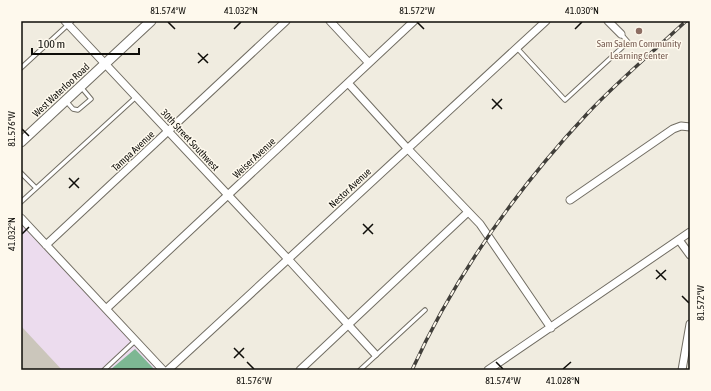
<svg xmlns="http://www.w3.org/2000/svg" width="711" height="391" font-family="'Asap Condensed',sans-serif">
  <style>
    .industrial { fill: #ecdcee }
    .forest { fill: #7db793 }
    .building { fill: #cbc6bb }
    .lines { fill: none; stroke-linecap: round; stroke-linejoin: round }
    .service-casing { stroke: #716d63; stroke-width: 5.5 }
    .minor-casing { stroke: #716d63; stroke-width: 9 }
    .secondary-casing { stroke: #716d63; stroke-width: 11 }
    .service { stroke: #fff; stroke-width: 3.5 }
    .minor { stroke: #fff; stroke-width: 7 }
    .secondary { stroke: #fff; stroke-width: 9 }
    .rail-casing { stroke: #413f3a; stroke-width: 3.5 }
    .rail { stroke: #fef9ed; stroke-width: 2; stroke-dasharray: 6; stroke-linecap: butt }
    .ticks { fill: none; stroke: #0e0d09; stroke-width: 1.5 }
    .education-dot { fill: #8d6e63; stroke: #fef9ed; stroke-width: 1.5 }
    .labels { text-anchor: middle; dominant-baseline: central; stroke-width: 3; stroke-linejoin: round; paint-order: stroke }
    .education-label { font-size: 10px; fill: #785e54; stroke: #fef9ed }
    .street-label { font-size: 10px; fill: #0e0d09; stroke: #fef9ed }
    .neatline { fill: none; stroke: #0e0d09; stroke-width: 1.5 }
    .ticks-label { font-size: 10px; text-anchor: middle; fill: #0e0d09 }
  </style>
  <rect width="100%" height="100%" fill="#f0ece0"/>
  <!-- industrial -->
  <path class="industrial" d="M21,218L163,370H21Z"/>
  <!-- forest -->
  <path class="forest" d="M135,349L155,370H110Z"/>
  <!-- building -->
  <path class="building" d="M21,326L62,370H21Z"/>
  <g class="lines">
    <!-- service casing -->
    <g class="service-casing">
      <path id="service" d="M517,48L565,100L628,42L621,34
        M21,68L72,21
        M66,101L73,109L78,110L91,99L81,87
        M21,173L36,188
        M21,202L136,97
        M104,370L135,341
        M360,370L425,310"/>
    </g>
    <!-- minor casing -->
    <g class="minor-casing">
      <path id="minor" d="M65,21L288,259L375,354
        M330,21L369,63
        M608,21L621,34
        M348,83L407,148L480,224L551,328
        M570,200L673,129L681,126L690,127
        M21,218L163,370
        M679,240L690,255
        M46,245L286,21
        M106,309L414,21
        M168,370L546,21
        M300,370L468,212
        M488,370L690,232
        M682,370L690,324"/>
    </g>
    <!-- secondary casing -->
    <g class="secondary-casing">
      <path id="secondary" d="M21,142L151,21"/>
    </g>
    <!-- service -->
    <use href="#service" class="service"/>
    <!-- minor -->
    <use href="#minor" class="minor"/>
    <!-- secondary -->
    <use href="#secondary" class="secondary"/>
    <!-- rail casing -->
    <g class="rail-casing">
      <path id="rail" d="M412,370C455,276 516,190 587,114C618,81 653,52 686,21"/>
    </g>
    <!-- rail -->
    <use href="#rail" class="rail"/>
  </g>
  <!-- ticks -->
  <path class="ticks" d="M168,22L175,29M417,22L424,29M234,29L241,22M575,29L582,22M198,53L208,63M198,63L208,54M492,99L502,109M492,109L502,99M22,129L29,136M69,178L79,188M69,188L79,178M363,224L373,234M22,234L29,227M363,234L373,224M656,270L666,280M656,279L666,270M682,296L689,303M234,348L244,358M234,358L244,348M247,362L254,369M496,362L503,369M563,369L571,362"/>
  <!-- markers -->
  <circle class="education-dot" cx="639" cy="31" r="4"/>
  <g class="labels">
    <!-- education labels -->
    <g class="education-label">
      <text x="639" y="43">Sam Salem Community<tspan x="639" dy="12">Learning Center</tspan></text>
    </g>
    <!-- street labels -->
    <g class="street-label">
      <text transform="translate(61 90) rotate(-43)">West Waterloo Road</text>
      <text transform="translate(190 140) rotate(47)">30th Street Southwest</text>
      <text transform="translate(133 151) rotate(-43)">Tampa Avenue</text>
      <text transform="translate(254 158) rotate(-43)">Weiser Avenue</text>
      <text transform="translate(350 188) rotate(-43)">Nestor Avenue</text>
    </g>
  </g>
  <!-- border -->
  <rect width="711" height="391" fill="none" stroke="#fef9ed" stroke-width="44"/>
  <!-- scale -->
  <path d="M32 48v6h107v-6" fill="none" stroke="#0e0d09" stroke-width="2"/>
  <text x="38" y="48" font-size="12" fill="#0e0d09" stroke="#fef9ed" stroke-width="3" paint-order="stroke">100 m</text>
  <rect x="22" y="22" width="667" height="347" class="neatline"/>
  <g class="ticks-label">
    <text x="168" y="14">81.574°W</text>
    <text x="241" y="14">41.032°N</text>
    <text x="417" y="14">81.572°W</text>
    <text x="582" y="14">41.030°N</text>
    <text transform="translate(11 129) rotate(-90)" y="4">81.576°W</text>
    <text transform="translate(11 234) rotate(-90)" y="4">41.032°N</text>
    <text transform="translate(700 303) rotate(-90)" y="4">81.572°W</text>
    <text x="254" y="384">81.576°W</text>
    <text x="503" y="384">81.574°W</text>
    <text x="563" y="384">41.028°N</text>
  </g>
</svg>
